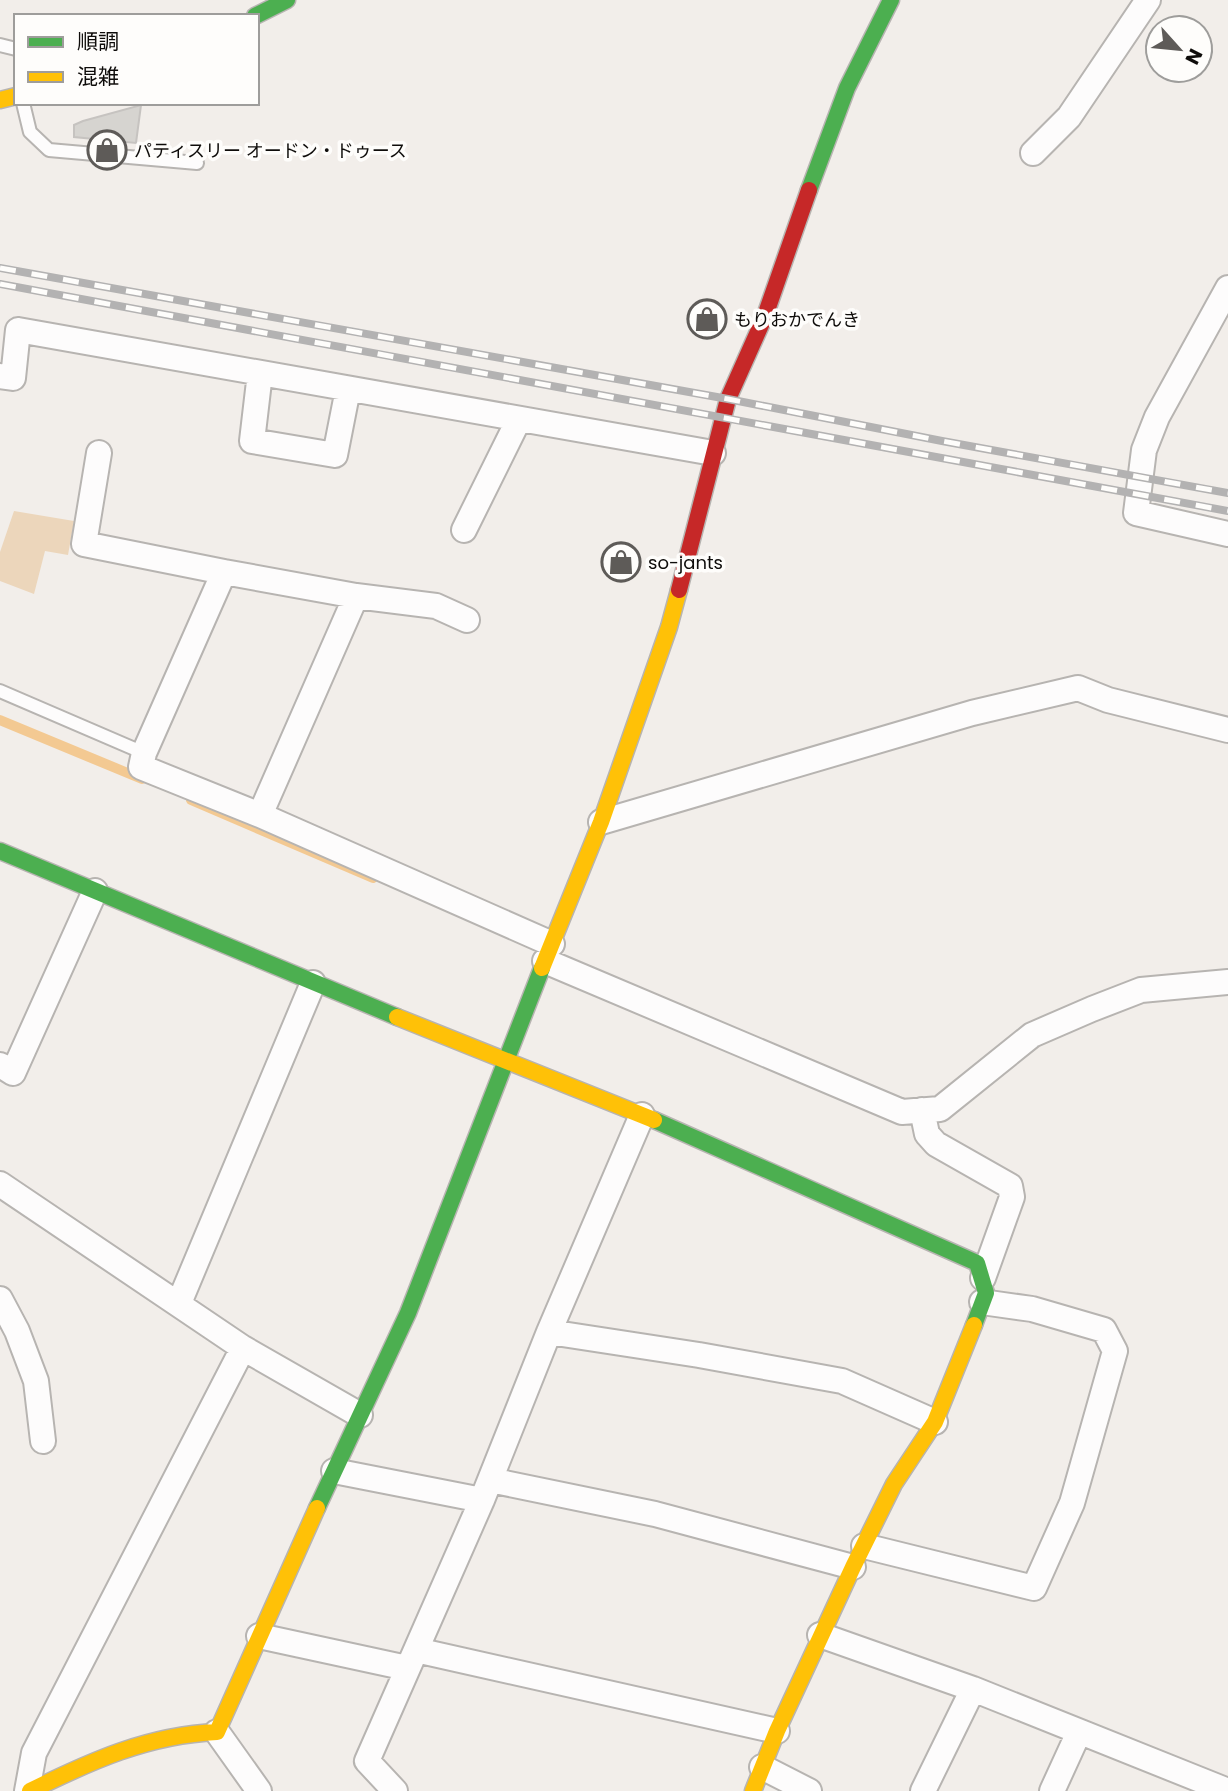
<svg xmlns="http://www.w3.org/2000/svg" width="1228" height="1791" font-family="Poppins,'Noto Sans JP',sans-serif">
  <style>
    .green { fill: #ecd6bb }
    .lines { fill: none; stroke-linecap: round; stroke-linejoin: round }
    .stream { stroke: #f3c992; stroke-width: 10 }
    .building { fill: #d6d4d0; stroke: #c6c3c0; stroke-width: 2 }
    .lane-casing { stroke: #b7b4b1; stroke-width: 16 }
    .street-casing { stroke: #b7b4b1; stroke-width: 28 }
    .fast-casing { stroke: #b7b4b1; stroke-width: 19 }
    .slow-casing { stroke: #b7b4b1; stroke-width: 19 }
    .jam-casing { stroke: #b7b4b1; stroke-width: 19 }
    .lane { stroke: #fdfcfc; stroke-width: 12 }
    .street { stroke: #fdfcfc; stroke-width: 24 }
    .fast { stroke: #4caf50; stroke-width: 16 }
    .slow { stroke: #ffc107; stroke-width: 16 }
    .jam { stroke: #c62828; stroke-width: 16 }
    .rail-casing { stroke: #b3b2b2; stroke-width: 8 }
    .rail { stroke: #fefdfb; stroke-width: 5; stroke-dasharray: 16; stroke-linecap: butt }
    .labels { text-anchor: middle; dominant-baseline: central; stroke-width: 7; stroke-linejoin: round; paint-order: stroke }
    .poi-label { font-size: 18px; fill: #0e0c0a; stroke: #fefdfb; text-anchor: start }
  </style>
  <rect width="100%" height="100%" fill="#f2eeea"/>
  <!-- green -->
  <path class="green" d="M14,511L74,521L68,555L45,551L34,594L0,581V552Z"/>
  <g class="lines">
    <!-- stream -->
    <path class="stream" d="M0,720L142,779
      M191,800L373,878"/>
  </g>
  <!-- building -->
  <path class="building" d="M141,105L136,143L74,137V125L83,121Z"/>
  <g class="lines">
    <!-- lane casing -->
    <g class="lane-casing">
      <path id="lane" d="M0,45L16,49
        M23,103L30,132L49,150L197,163
        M0,691L144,753"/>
    </g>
    <!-- street casing -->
    <g class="street-casing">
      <path id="street" d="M1033,153L1069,117L1148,0
        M1228,288L1157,417L1144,450L1136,513L1228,534
        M260,373L252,441L335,455L348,389
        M0,376L13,378L18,330L713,453
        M99,453L84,544L224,572L356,596L436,606L467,620
        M464,530L519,419
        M224,572L144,753L141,767L260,815L552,944
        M260,815L356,596
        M601,822L972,713L1078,688L1108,700L1228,730
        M545,961L902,1112L940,1109L1032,1035L1092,1009L1141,990L1228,982
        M0,1065L13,1073L95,891
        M922,1110L927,1134L936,1144L1010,1186L1012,1197L983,1278
        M0,1184L243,1348L34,1753L27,1791
        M0,1299L17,1331L36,1381L43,1441
        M179,1303L313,983
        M549,1332L699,1355L842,1381L935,1422
        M243,1348L360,1415
        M334,1471L482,1500
        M490,1480L655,1514L853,1567
        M864,1546L1034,1588L1072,1503L1115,1351L1104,1330L1032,1309L982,1302
        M820,1635L973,1689L1228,1791
        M259,1636L407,1668
        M416,1650L777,1731
        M217,1732L259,1791
        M762,1767L809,1791
        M395,1791L367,1761L482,1500L549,1332L642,1115
        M923,1791L973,1689
        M1052,1791L1079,1732"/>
    </g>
    <!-- fast casing -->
    <g class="fast-casing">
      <path id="fast" d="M255,16L287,0
        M809,190L847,88L891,0
        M0,851L397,1017
        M654,1120L977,1263L986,1293L974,1325
        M317,1508L408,1313L542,968"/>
    </g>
    <!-- slow casing -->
    <g class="slow-casing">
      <path id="slow" d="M0,100L16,96
        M542,968L601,822L669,627L679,590
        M397,1017L654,1120
        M30,1791C91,1761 148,1735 217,1732L317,1508
        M753,1791L777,1731L853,1567L894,1484L935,1422L974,1325"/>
    </g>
    <!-- jam casing -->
    <g class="jam-casing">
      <path id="jam" d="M679,590L728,399L765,316L809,190"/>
    </g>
    <!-- lane -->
    <use href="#lane" class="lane"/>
    <!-- street -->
    <use href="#street" class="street"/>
    <!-- fast -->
    <use href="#fast" class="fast"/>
    <!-- slow -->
    <use href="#slow" class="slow"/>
    <!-- jam -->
    <use href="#jam" class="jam"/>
    <!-- rail casing -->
    <g class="rail-casing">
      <path id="rail" d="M0,268L728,399L942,441L1228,493
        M0,284L1228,511"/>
    </g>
    <!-- rail -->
    <use href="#rail" class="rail"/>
  </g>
  <!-- icons -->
  <defs>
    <g id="shop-ring" transform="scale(2.0125)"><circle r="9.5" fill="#fefdfb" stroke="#5e5b58" stroke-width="1.5"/><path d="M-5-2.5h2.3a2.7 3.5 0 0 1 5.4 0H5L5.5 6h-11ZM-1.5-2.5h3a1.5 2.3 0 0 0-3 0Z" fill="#5e5b58"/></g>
  </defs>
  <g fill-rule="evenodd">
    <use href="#shop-ring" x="107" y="150"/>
    <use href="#shop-ring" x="707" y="319"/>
    <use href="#shop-ring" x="621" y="562"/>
  </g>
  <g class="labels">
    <!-- poi labels -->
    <g class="poi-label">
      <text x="134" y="150">パティスリー オードン・ドゥース</text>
      <text x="734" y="319">もりおかでんき</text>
      <text x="648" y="562">so-jants</text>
    </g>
  </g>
  <!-- legend -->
  <rect x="14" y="14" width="245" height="91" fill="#fefdfb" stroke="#9e9d9b" stroke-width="2"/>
  <rect x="28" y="37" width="35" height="10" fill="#4caf50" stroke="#9e9d9b" stroke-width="2"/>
  <text x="77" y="49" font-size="21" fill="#0e0c0a">順調</text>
  <rect x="28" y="72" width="35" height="10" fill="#ffc107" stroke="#9e9d9b" stroke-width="2"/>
  <text x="77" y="84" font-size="21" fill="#0e0c0a">混雑</text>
  <!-- north arrow -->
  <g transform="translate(1179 49) rotate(117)"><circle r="33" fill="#fefdfb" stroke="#9e9d9b" stroke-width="2"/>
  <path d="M0-5L12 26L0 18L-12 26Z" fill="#5e5b58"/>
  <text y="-10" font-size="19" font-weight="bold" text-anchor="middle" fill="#0e0c0a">N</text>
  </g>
</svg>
